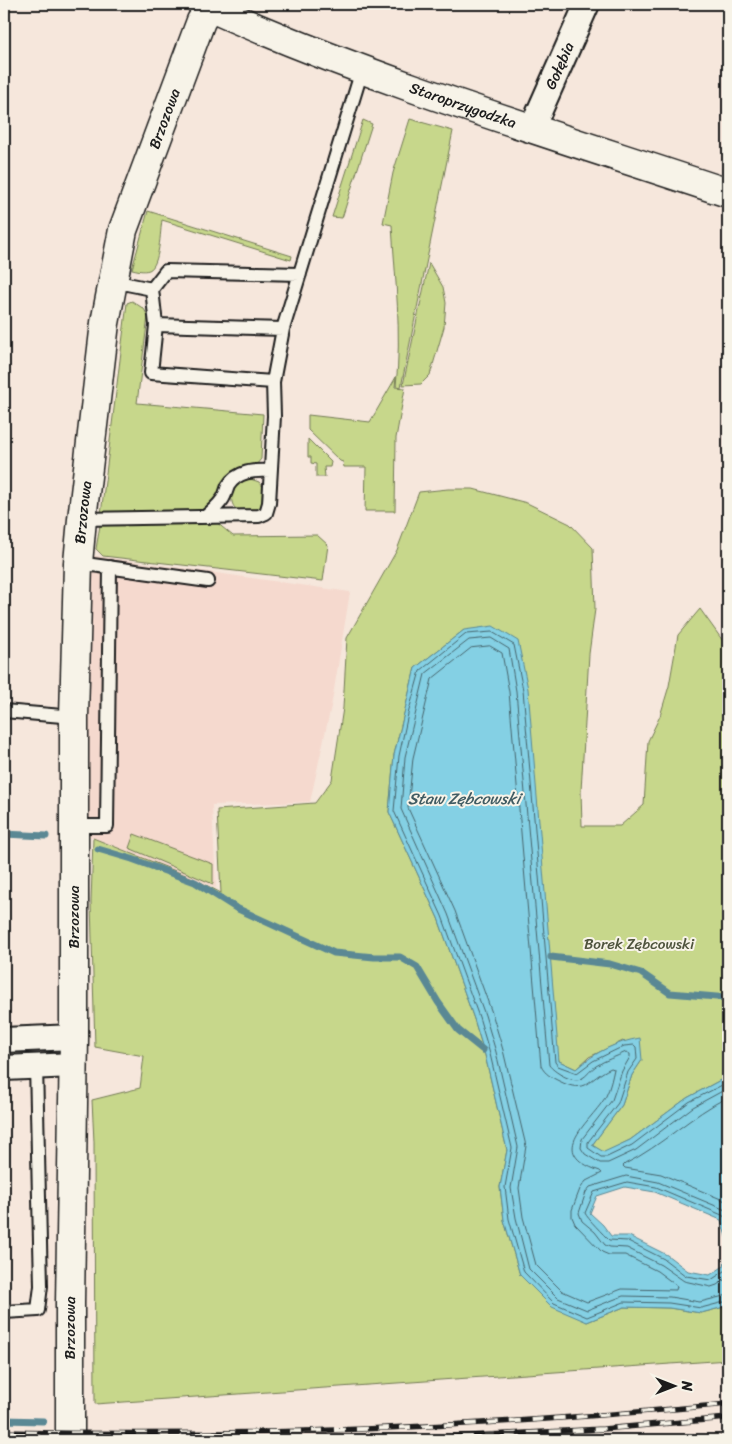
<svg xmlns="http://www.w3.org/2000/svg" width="732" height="1444" font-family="Sriracha,sans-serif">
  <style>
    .built { fill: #f5d9ce }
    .green { fill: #c7d78b; stroke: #727a54 }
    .water { fill: #84d0e4; stroke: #5a8894; fill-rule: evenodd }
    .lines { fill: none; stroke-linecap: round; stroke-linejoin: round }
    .shore { stroke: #46646c; stroke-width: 1 }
    .stream { stroke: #5a8894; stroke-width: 7 }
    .lane-casing { stroke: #1c1c1c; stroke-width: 16 }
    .street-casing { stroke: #1c1c1c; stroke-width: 28 }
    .secondary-casing { stroke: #1c1c1c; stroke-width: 31 }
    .lane { stroke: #f7f3e8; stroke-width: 12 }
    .street { stroke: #f7f3e8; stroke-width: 24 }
    .secondary { stroke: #f7f3e8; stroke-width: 28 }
    .rail-casing { stroke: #1c1c1c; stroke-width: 5.5 }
    .rail { stroke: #f7f3e8; stroke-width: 4; stroke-dasharray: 11; stroke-linecap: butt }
    .labels { text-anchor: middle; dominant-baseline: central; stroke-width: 4; stroke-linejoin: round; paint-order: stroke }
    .street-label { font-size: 15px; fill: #1c1c1c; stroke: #f7f3e8 }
    .park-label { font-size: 15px; fill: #4f543d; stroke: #f7f3e8 }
    .water-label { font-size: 16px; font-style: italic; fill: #405b62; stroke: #f7f3e8 }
  </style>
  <rect width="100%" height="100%" fill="#f6e7dc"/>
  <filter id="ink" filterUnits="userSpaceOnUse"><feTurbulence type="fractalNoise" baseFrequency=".02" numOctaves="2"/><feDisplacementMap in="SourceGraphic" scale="10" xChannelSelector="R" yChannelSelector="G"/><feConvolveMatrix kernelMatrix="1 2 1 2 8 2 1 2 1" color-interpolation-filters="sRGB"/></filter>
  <g filter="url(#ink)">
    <!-- built -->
    <path class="built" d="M82,554L350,592L332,702L310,802L212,805L216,888L82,833Z"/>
    <!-- green -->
    <path class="green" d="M410,119L453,131L401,387L396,386C402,333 395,278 392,225L383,223L393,173Z
      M363,120L372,124L342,218L332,217Z
      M148,211L292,256L291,260L162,220C160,231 160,266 149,270C143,272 137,270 132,269Z
      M429,263L443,287L446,303L444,327L430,375L421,384L403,385Z
      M132,301L144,309L148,316L137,403L263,414L261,459L256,465L230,473L225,478L217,498L203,511L101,514L127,303Z
      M396,377L395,387L405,388L396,438L395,511H365L366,467H344L343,462L340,461L308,430V415L370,422Z
      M308,439L331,462L330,467H324L325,477H316V464L311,463V457H308Z
      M245,477L259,482L264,488L263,502L259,509C239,517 227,509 233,486Z
      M448,489H473L527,503L570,524L593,548L595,609L589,654L581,791L582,826H620L644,805L648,741L660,716L669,686L678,635L700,609L728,648V893L724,912L728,916V1076L687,1098L630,1140L604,1153L592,1145L622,1105L632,1075L642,1060L623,1041L589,1057L576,1069L559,1061L464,630L415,668L394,755L389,812L438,918L474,1019L485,1055L507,1150L500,1187L504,1220L520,1275L587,1322L624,1307L669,1308L701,1313L728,1306V1360L95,1404L94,1142L92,1100L140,1088L144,1056L95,1047L91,903L93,838L193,878L221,893L217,810L315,803L332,780L343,708L347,638L397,550L419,492Z
      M216,522L233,536L317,535L328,545L323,581L103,556L96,549L100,525Z
      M134,834L213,864V884L129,848Z"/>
    <!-- water -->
    <path class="water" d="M493,626L518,641L528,689L559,1061L576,1069C595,1052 616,1042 640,1038L642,1060L632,1075L622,1105L592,1145L604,1152L630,1140L687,1098L728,1076V1306L701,1313L669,1308L624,1307L587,1322L552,1307L520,1275L504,1220L500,1187L507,1150L485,1055L474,1019L438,918L389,812L394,755L415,668L464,630ZM625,1187L655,1192L721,1220L728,1243L724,1266L710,1275L688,1271L667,1255L629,1236H611L603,1225L590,1213L597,1196Z"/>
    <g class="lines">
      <!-- shore -->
      <path class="shore" d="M490,646L502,653L509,692L541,1066C545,1074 551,1077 559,1081C587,1095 587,1079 611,1068L614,1069C612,1078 610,1088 606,1096C592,1122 543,1152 600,1171L602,1173L586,1181L580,1189L572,1210V1217L575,1224L602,1252L609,1255H625L657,1271L677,1286L676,1290L622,1289L587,1302L562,1291L536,1265L523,1217L519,1188L526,1146L503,1050L492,1013L455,911L408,808L413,758L432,679L471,648Z
        M728,1082L689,1102L632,1145L607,1157H601L588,1148V1142L618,1103L628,1072L637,1059L636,1047L634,1045L624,1046L593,1061L577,1073L558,1066L555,1062L523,690L514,645L492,632L466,634L420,671L408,714L399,756L394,811L442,916L479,1017L490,1054L512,1148L505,1187L509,1219L524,1272L554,1303L587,1317L624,1302L669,1303L701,1308L728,1301
        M728,1088L693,1107L636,1150L608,1163H600L585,1154L581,1148L582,1139L612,1100L622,1071L630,1057V1054L626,1052C616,1057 605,1060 596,1066C591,1069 587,1076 581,1079C572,1083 554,1072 549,1065L516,691L509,649L491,638L469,640L425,674L405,757L401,809L448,914L485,1015L496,1052L518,1147L511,1188L516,1218L529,1269L558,1298L587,1310L623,1296L670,1297L700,1302L728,1295
        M728,1097C691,1115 662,1146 625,1164L623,1166L625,1168L661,1174L728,1202
        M728,1211L658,1182L626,1176L590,1187L586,1192L579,1213L582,1221L595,1232L605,1245L610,1247L627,1248L661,1265L684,1281L711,1287L717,1285L728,1277
        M728,1226L726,1218L722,1215L656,1187L627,1182L594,1192L585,1213C587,1218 604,1235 609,1240L628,1241L664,1259L686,1276L711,1280L728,1269"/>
      <!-- stream -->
      <path class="stream" d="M4,834L46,836
        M98,849L132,859L195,882L236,908L334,953L374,957H400L417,967L438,1002L458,1030L483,1050
        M551,957L610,964L641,973L670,993L728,998
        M4,1420L43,1421"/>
      <!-- lane casing -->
      <g class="lane-casing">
        <path id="lane" d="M112,281L152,289
          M156,325L283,329
          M273,382L151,373L156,325L152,289L166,271L300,274
          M205,517C211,512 217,507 222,500C225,496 226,491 228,486C237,471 254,470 270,471
          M82,519L259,516L266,513L269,503L274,416L273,382L283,329L362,70
          M78,563L208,581
          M4,711L74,717
          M74,826H107L110,567
          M4,1312L38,1310L41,1286L36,1065"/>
      </g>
      <!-- street casing -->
      <g class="street-casing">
        <g id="street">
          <path id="s1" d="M532,128L587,4"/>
          <path d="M4,1040L74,1037"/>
          <path d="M4,1068L74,1065"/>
        </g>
      </g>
      <!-- secondary casing -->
      <g class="secondary-casing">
        <g id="secondary">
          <path id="s2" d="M202,4C372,81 551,134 728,193"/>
          <path id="s3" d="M70,1440V1304L74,1037V717L78,563L82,519L105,323L123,230L201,21L212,4"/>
        </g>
      </g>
      <!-- lane -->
      <use href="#lane" class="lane"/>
      <!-- street -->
      <use href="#street" class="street"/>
      <!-- secondary -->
      <use href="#secondary" class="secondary"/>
      <!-- rail casing -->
      <g class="rail-casing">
        <path id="rail" d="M4,1432C246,1438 488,1427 728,1404
          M396,1440L603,1429L728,1418
          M706,1440L728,1438"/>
      </g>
      <!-- rail -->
      <use href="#rail" class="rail"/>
    </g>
  </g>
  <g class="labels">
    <!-- street labels -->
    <g class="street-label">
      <text stroke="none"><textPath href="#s1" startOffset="68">Gołębia</textPath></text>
      <text stroke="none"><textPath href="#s2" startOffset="280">Staroprzygodzka</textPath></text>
      <text stroke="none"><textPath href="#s3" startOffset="1332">Brzozowa</textPath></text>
      <text stroke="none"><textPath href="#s3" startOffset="928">Brzozowa</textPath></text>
      <text transform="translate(74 917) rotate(-90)">Brzozowa</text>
      <text stroke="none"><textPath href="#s3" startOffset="112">Brzozowa</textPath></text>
    </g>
    <!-- park labels -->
    <g class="park-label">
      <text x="639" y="944">Borek Zębcowski</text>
    </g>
    <!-- water labels -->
    <g class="water-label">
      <text x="464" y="798">Staw Zębcowski</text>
    </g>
  </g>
  <!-- margin -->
  <rect width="732" height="1444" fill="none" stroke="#f7f3e8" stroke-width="20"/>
  <rect x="10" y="10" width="712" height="1424" fill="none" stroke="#1c1c1c" stroke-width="2" filter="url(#ink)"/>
  <!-- north arrow -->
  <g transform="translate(674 1386) rotate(90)" stroke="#f7f3e8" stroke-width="4" paint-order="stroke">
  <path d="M0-4L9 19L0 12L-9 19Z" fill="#1c1c1c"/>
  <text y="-8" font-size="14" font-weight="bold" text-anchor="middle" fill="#1c1c1c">N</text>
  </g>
</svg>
